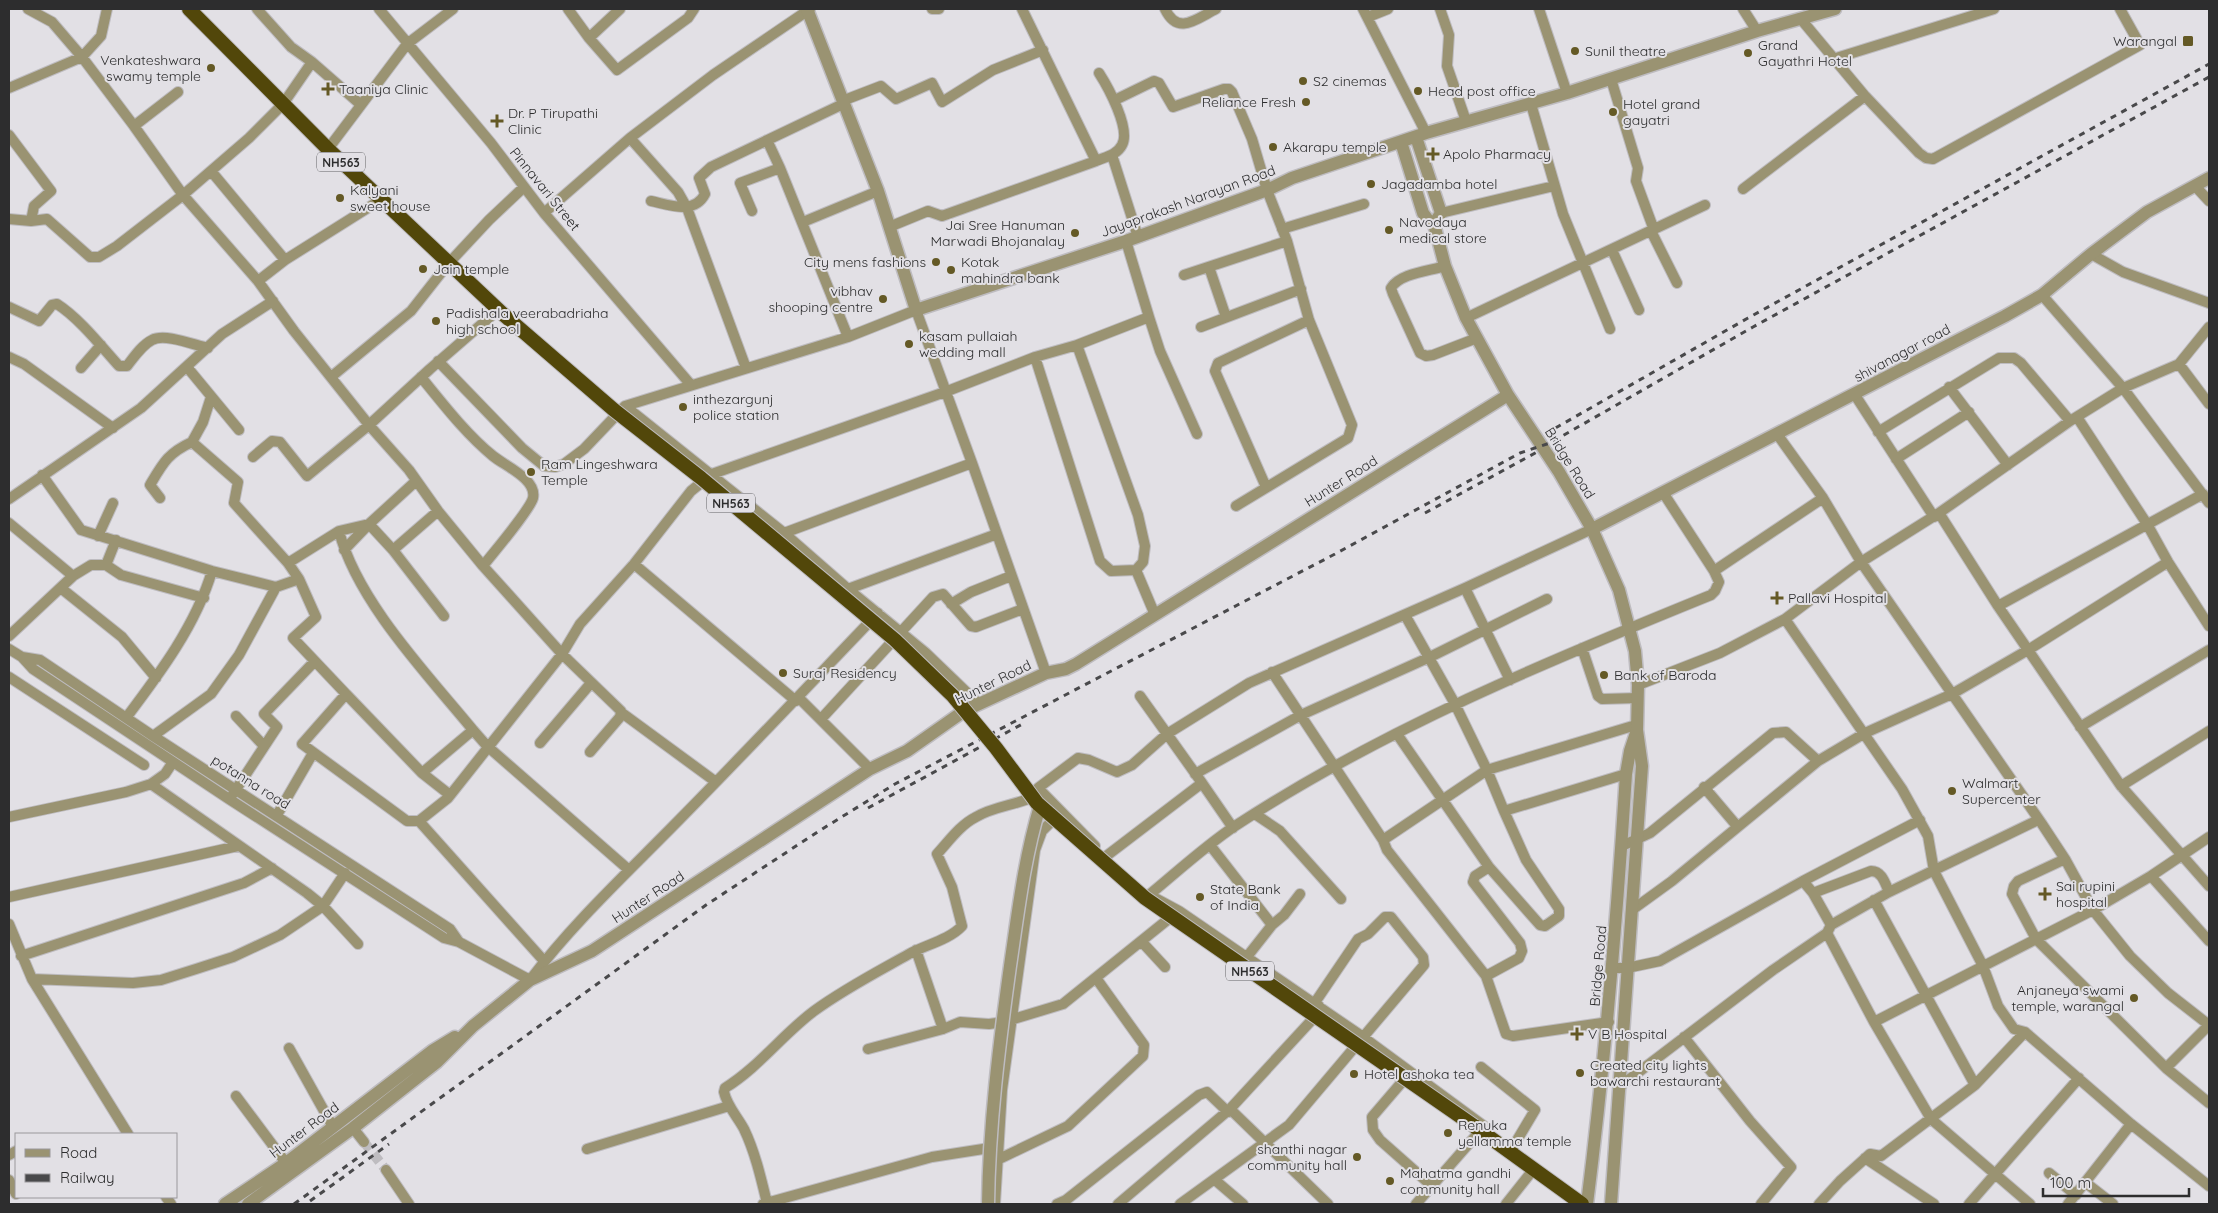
<svg xmlns="http://www.w3.org/2000/svg" width="2218" height="1213" font-family="Quicksand,sans-serif">
  <style>
    .lines { fill: none; stroke-linecap: round; stroke-linejoin: round }
    .minor-tunnel { stroke: #bebcc0; stroke-width: 10; stroke-dasharray: 10 5; stroke-linecap: butt }
    .minor-casing { stroke: #bebcc0; stroke-width: 12 }
    .tertiary-casing { stroke: #bebcc0; stroke-width: 15 }
    .trunk-casing { stroke: #bebcc0; stroke-width: 16 }
    .minor { stroke: #9a9372; stroke-width: 10 }
    .tertiary { stroke: #9a9372; stroke-width: 12 }
    .trunk { stroke: #52470a; stroke-width: 14 }
    .rail { stroke: #49494b; stroke-width: 3; stroke-dasharray: 6 6; stroke-linecap: butt }
    .tertiary-bridge-casing { stroke: #bebcc0; stroke-width: 15; stroke-linecap: butt }
    .trunk-bridge-casing { stroke: #bebcc0; stroke-width: 16; stroke-linecap: butt }
    .tertiary-bridge { stroke: #9a9372; stroke-width: 12 }
    .trunk-bridge { stroke: #52470a; stroke-width: 14 }
    .poi-dot { fill: #645925; stroke: #e2e0e5; stroke-width: 2 }
    .labels { text-anchor: middle; dominant-baseline: central; stroke-width: 4; stroke-linejoin: round; paint-order: stroke }
    .shield { fill: #e2e0e5; stroke: #636365; stroke-width: 1 }
    .shield-label { font-size: 12px; font-weight: bold; fill: #2d2d2e }
    .poi-label { font-size: 14px; fill: #2d2d2e; stroke: #e2e0e5; text-anchor: start }
    .street-label { font-size: 14px; fill: #2d2d2e; stroke: #e2e0e5 }
  </style>
  <rect width="100%" height="100%" fill="#e2e0e5"/>
  <g class="lines">
    <!-- minor-tunnel -->
    <path class="minor-tunnel" d="M364,1142L386,1170"/>
    <!-- minor casing -->
    <g class="minor-casing">
      <path id="minor" d="M28,9L52,22L82,57L134,126L183,195L258,281L294,331L369,425L409,470L438,511L483,566L562,654L621,711L620,717L590,752
        M257,9L291,47L312,62L360,104
        M379,9L491,143L544,213L691,385
        M568,9L589,38L617,70L688,18L694,9
        M932,9H939
        M1022,9L1096,161C1105,157 1117,155 1122,145C1131,129 1108,87 1099,73
        M1165,9C1178,36 1196,19 1216,9
        M1363,9L1426,133
        M1440,9L1449,35L1447,66L1466,121
        M1539,9L1567,93
        M1743,9L1757,31
        M1368,17L1388,9
        M1800,18L1865,96L1919,153L1926,158L1933,159L2140,45L2120,9
        M589,38L620,9
        M1833,59L1994,9
        M1611,79L1638,168L1636,181L1654,230
        M9,88L82,57L101,36L107,9
        M1115,100L1154,81L1159,83L1173,107L1224,89H1229L1232,92L1252,139L1267,190L1287,241L1309,320L1352,425L1348,438L1236,506
        M842,101L881,86L896,99L932,83L942,102L993,70L1043,50
        M1531,104L1563,214L1610,329
        M134,126L178,92
        M9,135L51,191L34,206L31,221
        M630,138L678,192L687,208L746,368
        M328,149L407,44L453,9
        M1112,155L1138,237
        M780,168L848,337
        M211,171L285,260
        M2195,186L2209,201
        M1743,189L1865,96
        M651,201C670,205 694,215 705,194L699,178L711,167L843,104
        M752,211L740,183L780,168L767,140
        M544,213L630,138L713,75L810,9
        M1441,213L1554,186
        M9,219L31,221L47,219L90,257H99L117,246L183,195L249,138L283,104L312,62
        M803,222L878,191
        M889,227L928,211L942,216L1096,161
        M1282,229L1364,204
        M1651,231L1677,283
        M1612,250L1639,310
        M2091,254L2123,272L2209,303
        M1445,266C1430,271 1400,273 1391,288L1393,294L1420,353L1426,356L1433,355L1477,338
        M1209,267L1226,317
        M1184,275L1287,241
        M258,281L285,260L382,199
        M2042,295L2123,388L2209,503
        M9,307L39,321L52,305L57,304C79,318 101,346 119,366H127C134,357 142,345 152,340C165,333 194,345 208,348
        M1149,317L1160,351L1197,434
        M1466,318L1705,205
        M1201,327L1301,289
        M1077,345L1138,515L1145,546L1143,562L1136,570L1155,615
        M9,357L24,364L113,428
        M1035,357L1100,561L1111,571L1136,570
        M438,361L522,448L544,466L555,467L564,464L584,449L625,406L848,337L916,310L972,463L1046,673
        M2179,364L2209,404
        M187,367L239,430
        M81,368L101,345
        M331,377L411,311L448,264L489,220L524,187
        M421,377C443,404 466,434 493,456C505,466 537,479 533,498C530,510 493,553 483,566
        M1949,387L2008,465
        M1855,395L1934,517
        M211,397L203,422L192,442L238,482L234,503L288,563L299,579L316,617L293,638L346,694L302,744L407,821H419L544,961
        M625,406L784,533L848,589L926,653L979,704
        M2077,417L2147,524L2168,562L2209,626
        M1878,432L1999,358H2014L2021,363L2070,421
        M1777,434L1823,498L1861,562L2042,824L2065,859L2093,910L2130,956L2168,993L2209,1025
        M253,457L272,441L280,442L307,476L369,425L430,369L498,310
        M1896,459L1969,412
        M42,475L81,530L212,571L276,587L239,655L211,694L153,736
        M1266,487L1215,371L1218,363L1309,320
        M160,498L150,485C163,463 168,453 192,442
        M9,499L141,408L222,334L273,301
        M1939,513L1998,606L2121,786L2209,886
        M9,523L73,576
        M339,531C357,601 427,674 473,730L487,746L629,870
        M784,533L972,463
        M98,536L113,503
        M344,550L369,524L416,481
        M393,550L438,511
        M288,563L339,531L369,524L393,550L444,616
        M634,564L796,701
        M106,565L116,540
        M1714,571L1823,498
        M276,587L299,579
        M1465,588L1510,680
        M62,589L122,637L156,678
        M848,589L997,534
        M951,604L971,592L1011,576
        M1998,606L2203,494
        M1785,619L1902,789L1928,836L1934,871L1983,966L1998,1006L2014,1029L2025,1032L2131,1124L2209,1186
        M9,636L73,576L91,565H106L121,575L204,598
        M1582,648L1598,696L1602,699L1638,698
        M9,649L22,657L33,669L229,799L444,938L459,942L530,980C573,923 627,873 677,822C745,753 811,683 878,613
        M22,657L40,660L153,736L450,929L459,942
        M1272,672L1383,840L1387,850L1486,976L1506,1034L1513,1036L1609,1022
        M9,677L144,765
        M1638,685L1720,653L1785,619L1861,562L1939,513L2070,421L2123,388L2179,364L2209,327
        M346,694L422,773L450,795
        M798,697L870,769
        M622,713L716,782
        M236,716L264,746
        M126,718C160,673 196,625 212,571
        M822,718L933,597L943,594L971,626L976,627L1023,609
        M2080,727L2209,650
        M1397,734L1489,867L1540,925L1545,926L1559,916V909L1526,860L1504,811
        M540,743L591,683
        M422,773L473,730
        M1195,774L1301,715L1430,657L1547,599
        M1626,774L1504,811L1487,770L1636,725
        M1202,783L1233,828
        M151,784L165,774L173,762
        M2121,786L2209,731
        M1704,787L1737,826
        M1038,788L1095,846
        M233,794L277,727L264,714L314,662
        M1255,814L1280,831L1341,899
        M277,815L313,753
        M9,817L126,792L151,784L307,893L323,906L358,944
        M419,821L448,798L562,654L580,624L634,564L691,491L712,474L945,392L1035,357L1077,345L1149,317L1126,241
        M1383,840L1487,770L1455,704L1405,615
        M1210,845L1272,925L1284,915L1300,894
        M1622,846L1650,833L1773,733L1786,732L1818,761
        M1105,857L1202,783L1140,696
        M2065,859L2018,881L2014,886L2012,894L2036,939L2166,1068L2209,1103
        M2151,876L2209,941
        M1803,881L1813,893L1831,925
        M1813,893L1871,871C1882,871 1885,883 1889,892
        M1149,895C1177,872 1205,846 1235,826C1383,729 1548,661 1711,595L1715,591L1719,582L1714,571L1664,494
        M9,897L238,846
        M1153,897L1179,911L1363,1037L1484,1126
        M1874,900L1975,1085
        M1632,910L1672,881L1818,761L1865,733L1952,694L2028,650L2168,562
        M9,924L32,979L128,1134
        M1827,933L1874,1022L1931,1119L2030,1204
        M1141,941L1165,967
        M916,950L943,1029
        M21,956L244,883L272,868
        M1246,958L1272,925
        M1613,968H1627L1660,961L1803,881L1920,820
        M1486,976L1519,958L1522,951L1520,943L1473,882L1475,876L1489,867
        M32,979L133,983L161,980L196,969L233,957L280,935L323,906L345,873
        M1874,1022L2093,910L2151,876L2209,837
        M1684,1037L1750,1121L1791,1167L1761,1204
        M289,1048L333,1127
        M868,1049L943,1029L960,1022L989,1024L1004,1022L1063,1004L1176,913
        M1481,1067L1535,1110L1510,1152
        M2166,1068L2209,1025
        M1408,1075L1372,1117L1373,1130L1380,1140L1432,1186
        M1619,1087L1773,970L1827,933L1831,925L1889,892L2038,820
        M236,1096L286,1163
        M1230,1109L1328,1204
        M353,1128L364,1142
        M587,1149L729,1106
        M9,1155L16,1151
        M1865,1158L1934,1204
        M997,1160L1068,1126L1143,1056L1144,1045L1096,978
        M386,1170L409,1204
        M2049,1173L2076,1195
        M9,1180L16,1194
        M1215,1180L1243,1204
        M2086,1183L2113,1204
        M166,1197L171,1204
        M767,1203C761,1178 755,1152 744,1129C737,1116 727,1106 724,1092L725,1088C759,1067 783,1034 814,1011C844,989 877,972 909,954C925,945 949,940 962,926L952,887L937,854C949,841 960,825 976,817C994,806 1018,805 1038,795V788L1078,758L1089,760L1117,772L1132,765L1167,734L1249,683L1465,588L1592,529
        M763,1204L932,1157L996,1147
        M995,1204L1002,1090L1035,850L1042,831L1059,814
        M1057,1204L1066,1200L1199,1095L1207,1092L1228,1112
        M1118,1204L1230,1109L1321,1010L1316,1001L1358,939L1368,934L1385,917H1391L1423,957L1424,965L1289,1125L1180,1204
        M1416,1204L1480,1131
        M1506,1204L1533,1170
        M1819,1204L1840,1181L1870,1154L1881,1156L1975,1085L2025,1032
        M1969,1204L2079,1078
        M2068,1204L2131,1124"/>
    </g>
    <!-- tertiary casing -->
    <g class="tertiary-casing">
      <path id="tertiary" d="M807,9L878,191L916,310L1126,241L1267,190L1292,178L1426,133L1567,93L1757,31L1835,9
        M1416,137L1441,213L1434,224
        M1401,142L1423,213L1428,220L1434,224
        M1434,224L1445,266L1466,318L1508,395L1559,472L1592,529L1619,590L1635,651L1638,685L1637,730L1642,766L1611,1204
        M1592,529L2005,316L2042,295L2091,254L2147,212L2209,178
        M225,1204L286,1163L432,1051L455,1037
        M248,1204L353,1128L437,1062L473,1026L530,980L592,951L870,769L907,751L964,711L1046,673L1066,669L1076,664L1508,395
        M1587,1204C1605,1061 1617,918 1626,774L1630,751L1637,730"/>
    </g>
    <!-- trunk casing -->
    <g class="trunk-casing">
      <path id="trunk" d="M189,9L328,149L504,315
        M1474,1126L1582,1204"/>
    </g>
    <!-- minor -->
    <use href="#minor" class="minor"/>
    <!-- tertiary -->
    <use href="#tertiary" class="tertiary"/>
    <!-- trunk -->
    <use href="#trunk" class="trunk"/>
    <!-- rail -->
    <path class="rail" d="M1545,434L1748,318L2209,64
      M1425,513L1537,452
      M868,808L1026,722
      M310,1201L389,1144
      M294,1204L706,905L819,831L895,784L1335,554L1520,453L1550,443L1753,327L2209,77"/>
    <!-- tertiary-bridge casing -->
    <g class="tertiary-bridge-casing">
      <path id="tertiary-bridge" d="M988,1204C989,1125 999,1045 1010,966C1018,912 1024,859 1040,806"/>
    </g>
    <!-- trunk-bridge casing -->
    <g class="trunk-bridge-casing">
      <path id="trunk-bridge" d="M504,315L614,410L701,478L895,640L953,696L996,748L1037,803L1145,898L1474,1126"/>
    </g>
    <!-- tertiary-bridge -->
    <use href="#tertiary-bridge" class="tertiary-bridge"/>
    <!-- trunk-bridge -->
    <use href="#trunk-bridge" class="trunk-bridge"/>
  </g>
  <!-- markers -->
  <g class="poi-dot">
    <rect x="2182" y="35" width="12" height="12" rx="2.5"/>
    <circle cx="1575" cy="51" r="5"/>
    <circle cx="1748" cy="53" r="5"/>
    <circle cx="211" cy="68" r="5"/>
    <circle cx="1303" cy="81" r="5"/>
    <path d="M325.5 81.5h5v5h5v5h-5v5h-5v-5h-5v-5h5z"/>
    <circle cx="1418" cy="91" r="5"/>
    <circle cx="1306" cy="102" r="5"/>
    <circle cx="1613" cy="112" r="5"/>
    <path d="M494.5 113.5h5v5h5v5h-5v5h-5v-5h-5v-5h5z"/>
    <circle cx="1273" cy="147" r="5"/>
    <path d="M1430.5 146.5h5v5h5v5h-5v5h-5v-5h-5v-5h5z"/>
    <circle cx="1371" cy="184" r="5"/>
    <circle cx="340" cy="198" r="5"/>
    <circle cx="1389" cy="230" r="5"/>
    <circle cx="1075" cy="233" r="5"/>
    <circle cx="936" cy="262" r="5"/>
    <circle cx="423" cy="269" r="5"/>
    <circle cx="951" cy="270" r="5"/>
    <circle cx="883" cy="299" r="5"/>
    <circle cx="436" cy="321" r="5"/>
    <circle cx="909" cy="344" r="5"/>
    <circle cx="683" cy="407" r="5"/>
    <circle cx="531" cy="472" r="5"/>
    <path d="M1774.5 590.5h5v5h5v5h-5v5h-5v-5h-5v-5h5z"/>
    <circle cx="783" cy="673" r="5"/>
    <circle cx="1604" cy="675" r="5"/>
    <circle cx="1952" cy="791" r="5"/>
    <path d="M2042.5 886.5h5v5h5v5h-5v5h-5v-5h-5v-5h5z"/>
    <circle cx="1200" cy="897" r="5"/>
    <circle cx="2134" cy="998" r="5"/>
    <path d="M1574.5 1026.5h5v5h5v5h-5v5h-5v-5h-5v-5h5z"/>
    <circle cx="1580" cy="1073" r="5"/>
    <circle cx="1354" cy="1074" r="5"/>
    <circle cx="1448" cy="1133" r="5"/>
    <circle cx="1357" cy="1157" r="5"/>
    <circle cx="1390" cy="1181" r="5"/>
  </g>
  <g class="labels">
    <!-- shield labels -->
    <g class="shield">
      <rect x="317" y="152.5" width="48" height="19" rx="4"/>
      <rect x="707" y="493.5" width="48" height="19" rx="4"/>
      <rect x="1226" y="961.5" width="48" height="19" rx="4"/>
    </g>
    <g class="shield-label">
      <text x="341" y="162">NH563</text>
      <text x="731" y="503">NH563</text>
      <text x="1250" y="971">NH563</text>
    </g>
    <!-- poi labels -->
    <g class="poi-label">
      <text x="2177" y="41" text-anchor="end">Warangal</text>
      <text x="1758" y="45">Grand<tspan x="1758" dy="16">Gayathri Hotel</tspan></text>
      <text x="1585" y="51">Sunil theatre</text>
      <text x="201" y="60" text-anchor="end">Venkateshwara<tspan x="201" dy="16">swamy temple</tspan></text>
      <text x="1313" y="81">S2 cinemas</text>
      <text x="339" y="89">Taaniya Clinic</text>
      <text x="1428" y="91">Head post office</text>
      <text x="1296" y="102" text-anchor="end">Reliance Fresh</text>
      <text x="1623" y="104">Hotel grand<tspan x="1623" dy="16">gayatri</tspan></text>
      <text x="508" y="113">Dr. P Tirupathi<tspan x="508" dy="16">Clinic</tspan></text>
      <text x="1283" y="147">Akarapu temple</text>
      <text x="1443" y="154">Apolo Pharmacy</text>
      <text x="1381" y="184">Jagadamba hotel</text>
      <text x="350" y="190">Kalyani<tspan x="350" dy="16">sweet house</tspan></text>
      <text x="1399" y="222">Navodaya<tspan x="1399" dy="16">medical store</tspan></text>
      <text x="1065" y="225" text-anchor="end">Jai Sree Hanuman<tspan x="1065" dy="16">Marwadi Bhojanalay</tspan></text>
      <text x="926" y="262" text-anchor="end">City mens fashions</text>
      <text x="961" y="262">Kotak<tspan x="961" dy="16">mahindra bank</tspan></text>
      <text x="433" y="269">Jain temple</text>
      <text x="873" y="291" text-anchor="end">vibhav<tspan x="873" dy="16">shooping centre</tspan></text>
      <text x="446" y="313">Padishala veerabadriaha<tspan x="446" dy="16">high school</tspan></text>
      <text x="919" y="336">kasam pullaiah<tspan x="919" dy="16">wedding mall</tspan></text>
      <text x="693" y="399">inthezargunj<tspan x="693" dy="16">police station</tspan></text>
      <text x="541" y="464">Ram Lingeshwara<tspan x="541" dy="16">Temple</tspan></text>
      <text x="1788" y="598">Pallavi Hospital</text>
      <text x="793" y="673">Suraj Residency</text>
      <text x="1614" y="675">Bank of Baroda</text>
      <text x="1962" y="783">Walmart<tspan x="1962" dy="16">Supercenter</tspan></text>
      <text x="2056" y="886">Sai rupini<tspan x="2056" dy="16">hospital</tspan></text>
      <text x="1210" y="889">State Bank<tspan x="1210" dy="16">of India</tspan></text>
      <text x="2124" y="990" text-anchor="end">Anjaneya swami<tspan x="2124" dy="16">temple, warangal</tspan></text>
      <text x="1588" y="1034">V B Hospital</text>
      <text x="1590" y="1065">Created city lights<tspan x="1590" dy="16">bawarchi restaurant</tspan></text>
      <text x="1364" y="1074">Hotel ashoka tea</text>
      <text x="1458" y="1125">Renuka<tspan x="1458" dy="16">yellamma temple</tspan></text>
      <text x="1347" y="1149" text-anchor="end">shanthi nagar<tspan x="1347" dy="16">community hall</tspan></text>
      <text x="1400" y="1173">Mahatma gandhi<tspan x="1400" dy="16">community hall</tspan></text>
    </g>
    <!-- street labels -->
    <g class="street-label">
      <text transform="translate(545 189) rotate(51)">Pinnavari Street</text>
      <text transform="translate(1188 201) rotate(-20)">Jayaprakash Narayan Road</text>
      <text transform="translate(1902 353) rotate(-28)">shivanagar road</text>
      <text transform="translate(1570 463) rotate(58)">Bridge Road</text>
      <text transform="translate(1341 481) rotate(-32)">Hunter Road</text>
      <text transform="translate(993 682) rotate(-26)">Hunter Road</text>
      <text transform="translate(251 782) rotate(32)">potanna road</text>
      <text transform="translate(648 897) rotate(-33)">Hunter Road</text>
      <text transform="translate(1598 966) rotate(-85)">Bridge Road</text>
      <text transform="translate(304 1130) rotate(-37)">Hunter Road</text>
    </g>
  </g>
  <!-- border -->
  <rect width="2218" height="1213" fill="none" stroke="#2d2d2e" stroke-width="20"/>
  <!-- legend -->
  <rect x="15" y="1133" width="162" height="65" fill="#e2e0e5" stroke="#9a989c"/>
  <rect x="25" y="1149" width="25" height="8" fill="#9a9372" stroke="#9a989c"/>
  <text x="60" y="1158" font-size="15" fill="#2d2d2e">Road</text>
  <rect x="25" y="1174" width="25" height="8" fill="#49494b" stroke="#9a989c"/>
  <text x="60" y="1183" font-size="15" fill="#2d2d2e">Railway</text>
  <!-- scale -->
  <path d="M2043 1188v8h146v-8" fill="none" stroke="#2d2d2e" stroke-width="2.5"/>
  <text x="2050" y="1188" font-size="15" fill="#2d2d2e" stroke="#e2e0e5" stroke-width="4" paint-order="stroke">100 m</text>
</svg>
